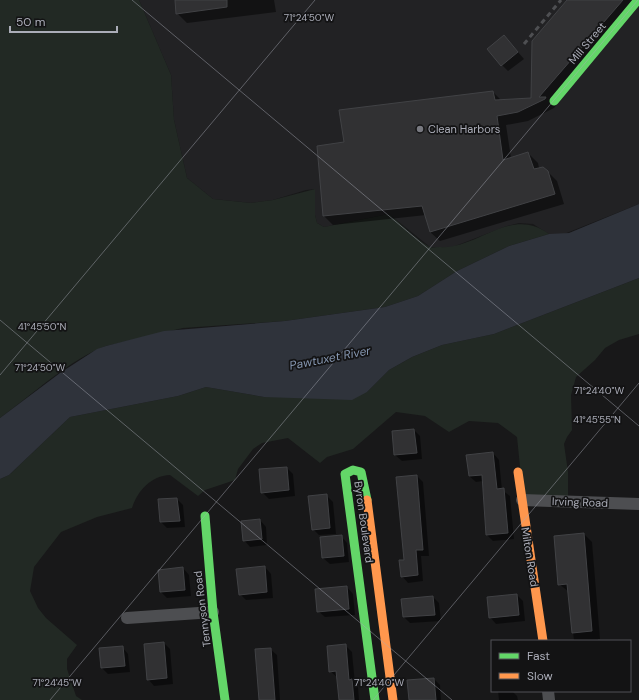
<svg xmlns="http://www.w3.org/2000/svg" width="639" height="700" font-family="'DM Sans',sans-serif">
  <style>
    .built { fill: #222224 }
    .green { fill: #222924 }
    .water { fill: #2f333b }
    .shadow { fill: #0007 }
    .building { fill: #313133; stroke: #414245 }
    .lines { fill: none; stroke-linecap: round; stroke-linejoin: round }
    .street { stroke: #4d4e51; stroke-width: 12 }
    .fast { stroke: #63d668; stroke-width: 9 }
    .slow { stroke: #ff974d; stroke-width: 9 }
    .rail { stroke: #4e4f52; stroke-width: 3; stroke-dasharray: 5 4; stroke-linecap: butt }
    .ticks { fill: none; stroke: #abadb8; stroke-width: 1; stroke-opacity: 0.45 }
    .poi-dot { fill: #787980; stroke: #131314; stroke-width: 1.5 }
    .labels { text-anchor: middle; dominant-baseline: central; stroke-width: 3.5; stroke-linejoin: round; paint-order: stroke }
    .street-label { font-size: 11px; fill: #abadb8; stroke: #131314 }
    .poi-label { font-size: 11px; fill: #abadb8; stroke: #131314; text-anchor: start }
    .water-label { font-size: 12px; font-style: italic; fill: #8596b0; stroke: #131314 }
    .ticks-label { font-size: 10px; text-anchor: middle; fill: #abadb8; stroke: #131314; stroke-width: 3.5; stroke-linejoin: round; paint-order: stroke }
  </style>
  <rect width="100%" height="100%" fill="#181819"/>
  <!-- built -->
  <path class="built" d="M139,0H639V204L564,234H549L533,224L519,223L507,226L450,248L430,247L389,214L324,227L317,223L315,215V189L306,190L273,200L251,203L213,199L187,178L174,120L171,75Z"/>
  <!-- green -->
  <path class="green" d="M0,0H139L171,75L174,120L187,178L213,199L251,203L273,200L315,189V215L317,223L324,227L389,214C399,222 418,241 430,247C432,248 436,247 439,247C478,250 510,205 549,234L509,246L457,271L418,296L385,307L285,321L183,328L106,346C73,357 29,397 0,418Z
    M639,278V334L619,340L605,348L595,360L576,377L571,395L572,430L567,437L564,444L568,472V500L523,496L517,437L498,423L469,421L449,432L425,416L396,412L353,449L327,457L320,463L288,438L262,443L253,449L238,469L235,480L205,490L198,496L170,475C151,476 138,490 132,508L97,517L61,532L34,567L30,591L38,608L46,618L77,645L67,659V669L76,696L82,700H0V479L9,475L70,417L178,396L206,387L264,397L367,392L389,370L412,357L442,345L494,334Z"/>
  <!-- water -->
  <path class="water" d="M639,204V278L494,334L442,345L412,357L389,370L367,392L352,400L264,397L206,387L178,396L70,417L9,475L0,479V418L60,373L97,349L106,346L164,331L285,321L385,307L418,296L457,271L509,246L549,234L569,233Z"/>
  <!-- shadow -->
  <path class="shadow" d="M176,0H274L276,12L187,23L177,13Z
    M568,0H639L554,108L528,121L506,125L511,158L528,153L538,163L539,168L547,171L557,181L564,204L440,241L430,232L426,215L333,225L324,216L345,143L493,92L502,101L532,99Z
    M504,36L524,59L508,71L502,65Z
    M414,430L420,436L422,459L402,461L395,455Z
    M493,453L499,460L502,490L510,496L514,539L493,541L487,535L483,481L476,482L469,476Z
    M287,468L293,474L295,496L269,499L262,492Z
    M417,476L423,482L429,556H421L423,581L408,583L402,576Z
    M326,495L333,502L336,534L319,535L313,529Z
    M177,499L183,505L185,527L167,528L161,522L159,500Z
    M260,520L266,527L267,545L250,547L244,540Z
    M584,534L592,542L600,639H598V641H574L569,592L559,584L555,537Z
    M341,536L347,543L349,562L330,564L323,558Z
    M265,567L271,574L273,598L246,600L240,594Z
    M183,568L189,575L191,596L167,598L161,592Z
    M347,587L353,594L355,615L325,617L318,611Z
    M517,595L523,601L525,621L496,624L490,617Z
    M433,597L439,603L441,621L410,623L404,617L402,600Z
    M164,643L170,649L173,684L154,686L148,679Z
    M346,646L352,652L355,684L358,687L359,700H340L338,678L330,671Z
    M122,647L128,654L130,672L108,674L102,668Z
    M270,649L277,655L280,700H260Z
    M434,679L440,685L441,700H410Z
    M498,691H512L517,696L518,700H499Z"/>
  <!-- building -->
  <path class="building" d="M175,0H227V7L176,14Z
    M567,0H623L539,97H546L545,99L518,112L497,116L503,160L528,152L534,169L543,167L548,171L555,194L430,232L422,206L323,216L317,146L344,142L339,110L493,91L495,100L531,98L532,41Z
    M504,35L518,52L501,66L487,49Z
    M414,429L417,453L394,455L392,431Z
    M493,452L497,489L504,488L508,533L486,535L482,475L469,476L466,455Z
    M287,467L289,490L261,493L259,469Z
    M417,475L423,550H416L418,575L401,577L399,560H404L396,477Z
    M327,494L330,528L312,530L308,496Z
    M177,498L180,521L160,522L158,499Z
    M260,519L262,539L243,541L241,521Z
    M584,533L592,631L572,633L567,584L558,585L554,536Z
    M342,535L344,556L322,558L320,537Z
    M265,566L267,592L239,595L236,569Z
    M183,567L185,590L160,592L158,570Z
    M347,586L349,609L317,612L315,589Z
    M517,594L519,615L489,618L487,597Z
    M433,596L435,615L403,617L401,599Z
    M164,642L167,678L147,680L144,644Z
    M346,644L349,680L352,679L354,700H339L336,671L329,672L327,646Z
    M123,646L125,666L101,668L99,648Z
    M271,648L275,700H259L255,649Z
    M434,678L436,700H409L407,680Z"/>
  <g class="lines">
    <!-- street -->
    <path class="street" d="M522,500L639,504
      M127,618L213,612
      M548,691L549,700"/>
    <!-- fast -->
    <path class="fast" d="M554,101L638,0
      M367,500L361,472L353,470L345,474L375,700
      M205,516L213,612L225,700"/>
    <!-- slow -->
    <path class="slow" d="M518,472L543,641
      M367,500L393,700"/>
    <!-- rail -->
    <path class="rail" d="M524,44L561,0"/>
  </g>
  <!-- ticks -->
  <path class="ticks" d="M132,0L639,426M0,320L452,700M0,375L315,0M50,700L638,0M373,700L639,383"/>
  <!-- markers -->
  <circle class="poi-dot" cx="420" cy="129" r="4"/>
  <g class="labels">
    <!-- street labels -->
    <g class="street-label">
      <text transform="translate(587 43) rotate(-50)">Mill Street</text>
      <text transform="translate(580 502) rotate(2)">Irving Road</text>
      <text transform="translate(364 522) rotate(82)">Byron Boulevard</text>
      <text transform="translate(530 557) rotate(81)">Milton Road</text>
      <text transform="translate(202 609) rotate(-97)">Tennyson Road</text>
    </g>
    <!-- poi labels -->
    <g class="poi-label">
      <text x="428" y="129">Clean Harbors</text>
    </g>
    <!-- water labels -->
    <g class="water-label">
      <text transform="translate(330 358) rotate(-11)">Pawtuxet River</text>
    </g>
  </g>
  <g class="ticks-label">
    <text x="309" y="21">71°24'50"W</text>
    <text x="42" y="330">41°45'50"N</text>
    <text x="40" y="371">71°24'50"W</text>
    <text x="599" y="394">71°24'40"W</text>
    <text x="597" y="423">41°45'55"N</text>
    <text x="57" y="686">71°24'45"W</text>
    <text x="379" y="686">71°24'40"W</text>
  </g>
  <!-- legend -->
  <rect x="491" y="640" width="140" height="52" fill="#131314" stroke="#505156"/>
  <rect x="499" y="653" width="20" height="6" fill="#63d668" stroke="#505156"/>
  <text x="527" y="660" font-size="12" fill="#abadb8">Fast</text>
  <rect x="499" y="673" width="20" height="6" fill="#ff974d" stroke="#505156"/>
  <text x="527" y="680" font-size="12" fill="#abadb8">Slow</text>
  <!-- scale -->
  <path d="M10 26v6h107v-6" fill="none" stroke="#abadb8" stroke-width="2"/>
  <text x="16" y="26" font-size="12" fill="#abadb8" stroke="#131314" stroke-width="3" paint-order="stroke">50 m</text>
</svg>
